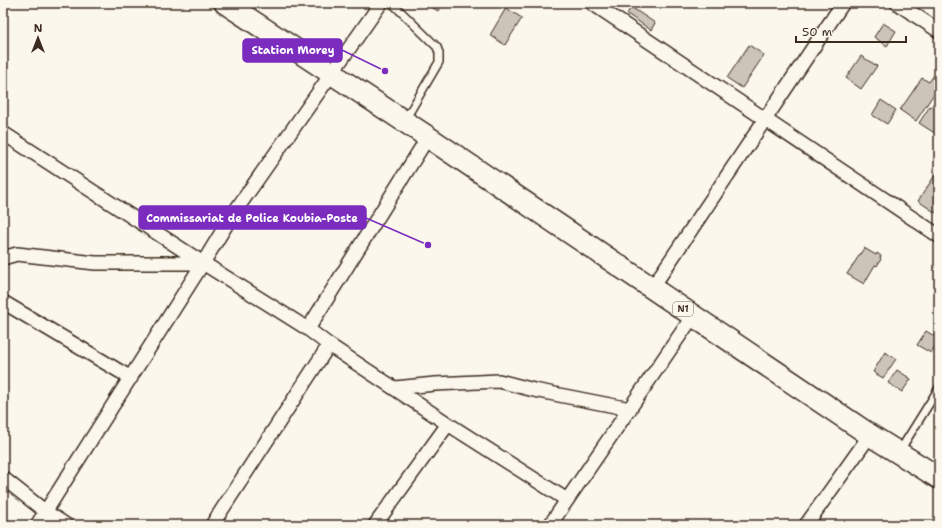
<svg xmlns="http://www.w3.org/2000/svg" width="942" height="528" font-family="'Shantell Sans',sans-serif">
  <style>
    .building { fill: #ccc4b9; stroke: #3b2a1e }
    .lines { fill: none; stroke-linecap: round; stroke-linejoin: round }
    .lane-casing { stroke: #3b2a1e; stroke-width: 10 }
    .street-casing { stroke: #3b2a1e; stroke-width: 16 }
    .primary-casing { stroke: #3b2a1e; stroke-width: 24 }
    .lane { stroke: #fbf7ec; stroke-width: 7 }
    .street { stroke: #fbf7ec; stroke-width: 13 }
    .primary { stroke: #fbf7ec; stroke-width: 21 }
    .labels { text-anchor: middle; dominant-baseline: central; stroke-width: 3.5; stroke-linejoin: round; paint-order: stroke }
    .shield { fill: #fbf7ec; stroke: #75685c; stroke-width: 1 }
    .shield-label { font-size: 9px; font-weight: bold; fill: #3b2a1e }
    .leader { fill: none; stroke: #7b2cbf; stroke-width: 1.5 }
    .callout-dot { fill: #7b2cbf; stroke: #fbf7ec; stroke-width: 1.5 }
    .callout { fill: #7b2cbf; stroke: #7b2cbf; stroke-width: 1.5 }
    .callout-label { font-size: 11px; text-anchor: middle; font-weight: bold; fill: #fff }
  </style>
  <rect width="100%" height="100%" fill="#fbf7ec"/>
  <filter id="ink" filterUnits="userSpaceOnUse"><feTurbulence type="fractalNoise" baseFrequency=".025" numOctaves="2"/><feDisplacementMap in="SourceGraphic" scale="8" xChannelSelector="R" yChannelSelector="G"/><feConvolveMatrix kernelMatrix="1 2 1 2 8 2 1 2 1" color-interpolation-filters="sRGB"/></filter>
  <g filter="url(#ink)">
    <!-- building -->
    <path class="building" d="M425,3H443L438,11Z
      M631,7L655,23L651,30L627,14Z
      M506,8L522,18L505,45L490,35Z
      M883,23L896,31L887,46L874,37Z
      M749,45L764,55L742,88L727,78Z
      M861,56L877,66L861,89L846,78Z
      M934,75L939,78V86L916,121L900,110L922,78L929,82Z
      M939,95V129L936,134L919,123L930,106L931,107Z
      M881,100L896,110L887,124L872,115Z
      M939,169V208L936,213L918,201Z
      M864,248L876,255L877,253L881,256L880,258L881,259L877,266L875,265L864,284L847,274Z
      M926,331L939,339L931,353L917,345Z
      M885,352L896,359L883,378L873,372Z
      M897,370L911,379L902,392L888,383Z"/>
    <g class="lines">
      <!-- lane casing -->
      <g class="lane-casing">
        <path id="lane" d="M392,3L437,47L439,53V62L405,120
          M899,452L939,388"/>
      </g>
      <!-- street casing -->
      <g class="street-casing">
        <path id="street" d="M592,3L939,236
          M897,3L939,31
          M3,133L203,263L308,329L329,345L448,424L567,500
          M3,258L17,254L95,263H203
          M652,288L843,3
          M3,302L131,378
          M308,329L428,137
          M395,388L435,384L499,381L534,390L630,409
          M3,478L46,512L66,525
          M37,525L203,263L231,217L381,3
          M212,525L329,345
          M375,525L448,424
          M550,525L693,316
          M806,525L870,435"/>
      </g>
      <!-- primary casing -->
      <g class="primary-casing">
        <path id="primary" d="M225,3L428,137L870,435L939,478"/>
      </g>
      <!-- lane -->
      <use href="#lane" class="lane"/>
      <!-- street -->
      <use href="#street" class="street"/>
      <!-- primary -->
      <use href="#primary" class="primary"/>
    </g>
  </g>
  <g class="labels">
    <!-- shield labels -->
    <rect class="shield" x="673" y="302" width="20" height="14" rx="3"/>
    <g class="shield-label">
      <text x="683" y="309">N1</text>
    </g>
  </g>
  <!-- callouts -->
  <path class="leader" d="M385 71L342 50M428 245L366 218"/>
  <g class="callout-dot">
    <circle cx="385" cy="71" r="4"/>
    <circle cx="428" cy="245" r="4"/>
  </g>
  <g class="callout">
    <rect x="243" y="39" width="99" height="23" rx="4"/>
    <rect x="139" y="206" width="227" height="23" rx="4"/>
  </g>
  <g class="callout-label">
    <text x="293" y="54">Station Morey</text>
    <text x="252" y="222">Commissariat de Police Koubia-Poste</text>
  </g>
  <!-- margin -->
  <rect width="942" height="528" fill="none" stroke="#fbf7ec" stroke-width="16"/>
  <rect x="8" y="8" width="926" height="512" fill="none" stroke="#3b2a1e" stroke-width="1.5" filter="url(#ink)"/>
  <!-- north arrow -->
  <g transform="translate(38 38)" stroke="#fbf7ec" stroke-width="3" paint-order="stroke">
  <path d="M0-3L7 15L0 10L-7 15Z" fill="#3b2a1e"/>
  <text y="-6" font-size="11" font-weight="bold" text-anchor="middle" fill="#3b2a1e">N</text>
  </g>
  <!-- scale -->
  <path d="M796 36v6h110v-6" fill="none" stroke="#3b2a1e" stroke-width="2"/>
  <text x="802" y="36" font-size="12" fill="#3b2a1e" stroke="#fbf7ec" stroke-width="3" paint-order="stroke">50 m</text>
</svg>
